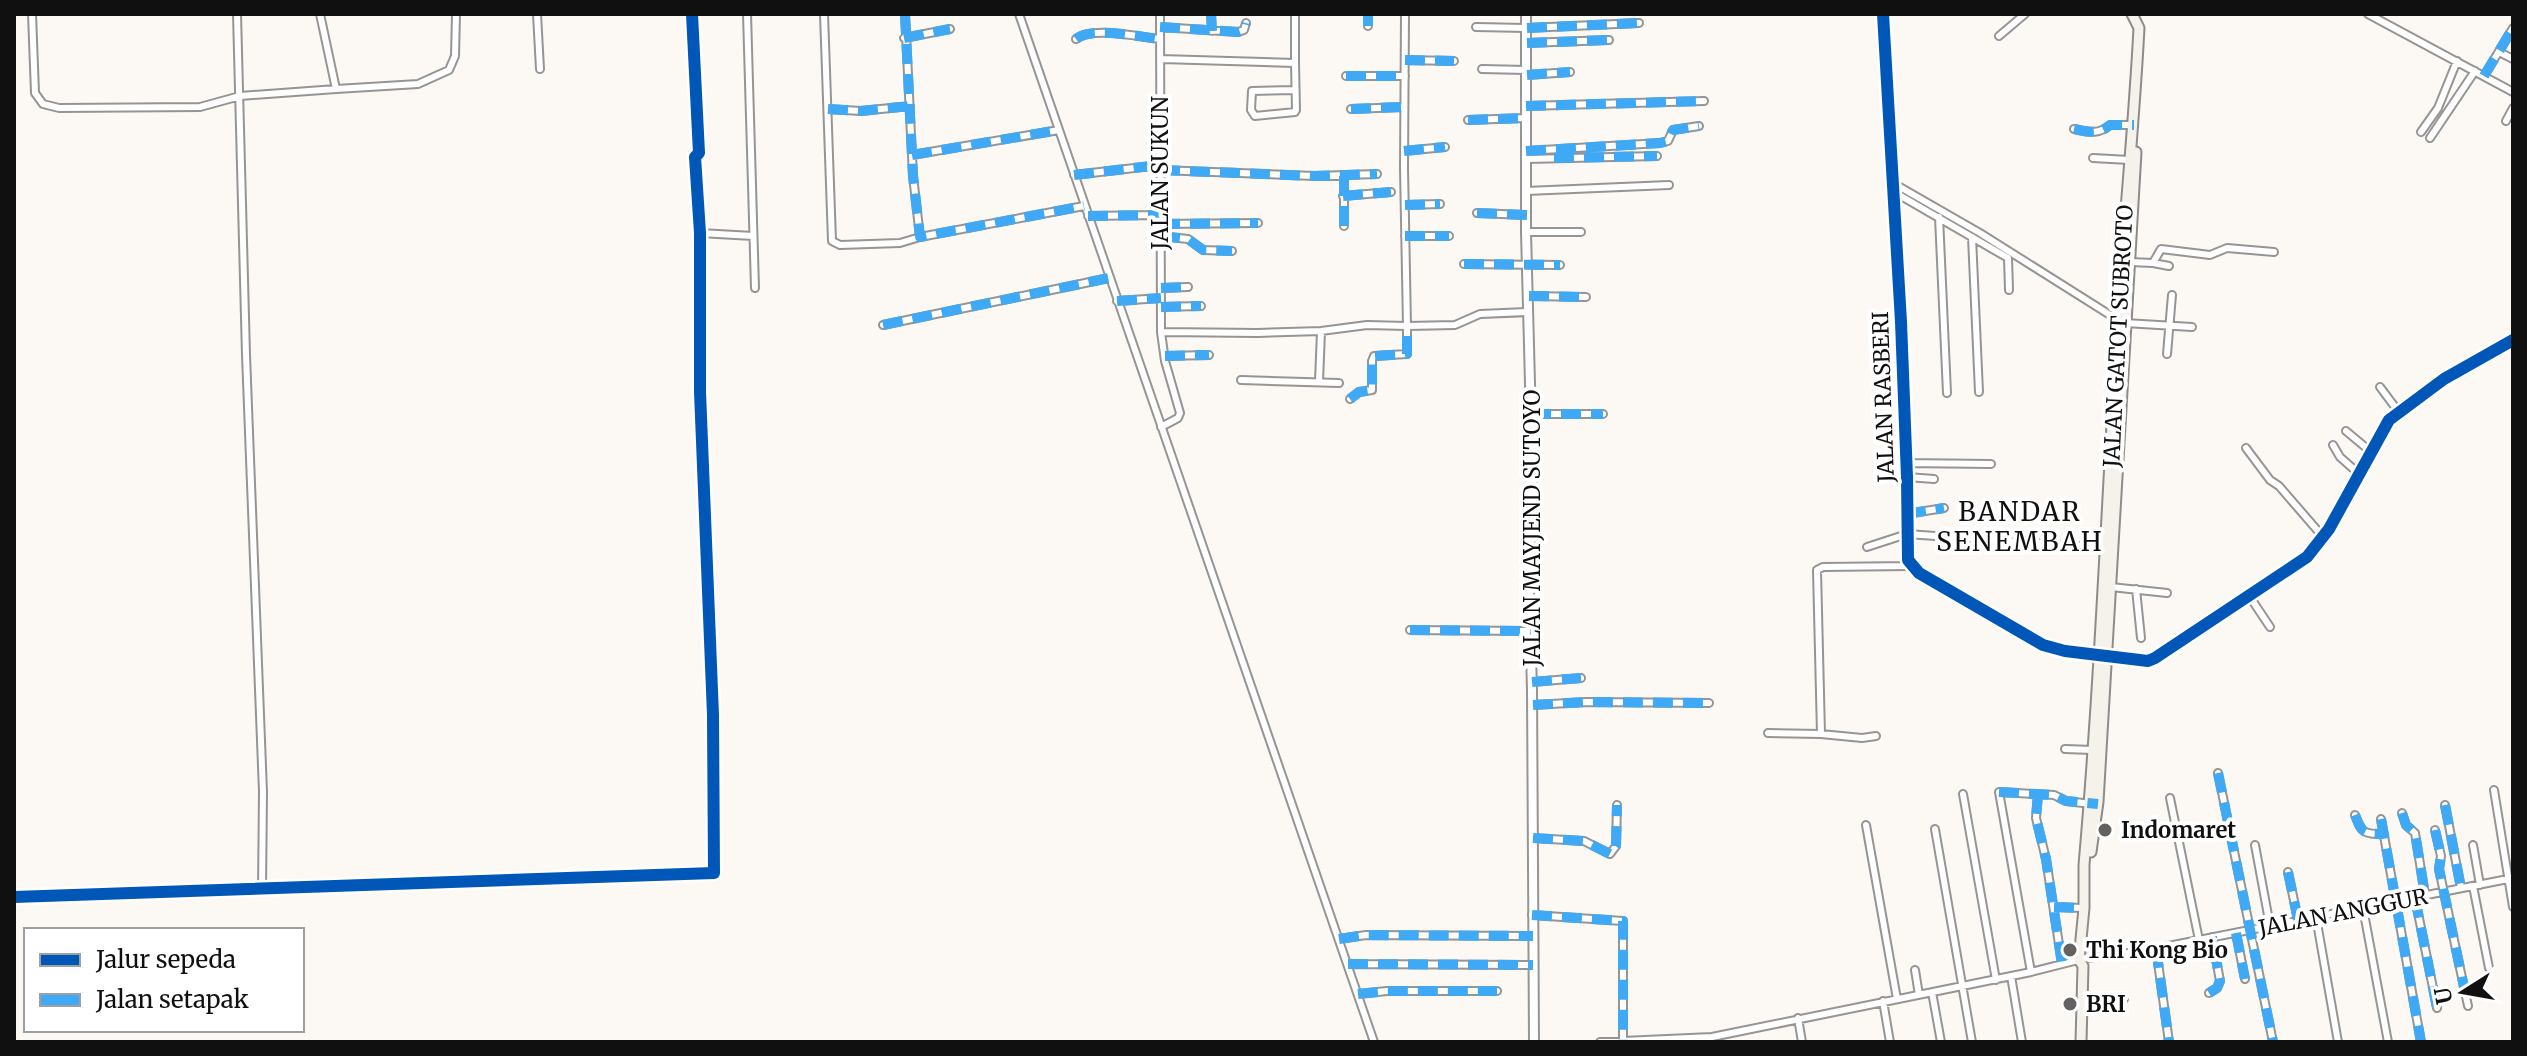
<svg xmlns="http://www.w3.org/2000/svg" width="2527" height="1056" font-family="Merriweather,serif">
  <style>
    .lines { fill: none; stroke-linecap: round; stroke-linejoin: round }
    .minor-casing { stroke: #969593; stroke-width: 10 }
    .tertiary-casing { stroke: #969593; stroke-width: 12 }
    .secondary-casing { stroke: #8d8c8a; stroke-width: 13 }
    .minor { stroke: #fffefe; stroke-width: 6 }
    .tertiary { stroke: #fffefe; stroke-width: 8 }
    .secondary { stroke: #f5f1eb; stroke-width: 9 }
    .quiet { stroke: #3fa9f5; stroke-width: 10; stroke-dasharray: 20 10; stroke-linecap: butt }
    .cycleway-casing { stroke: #fff; stroke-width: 17 }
    .cycleway { stroke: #0057b8; stroke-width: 12 }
    .poi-dot { fill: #636260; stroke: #fff; stroke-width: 3 }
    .labels { text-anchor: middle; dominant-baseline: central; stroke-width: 8; stroke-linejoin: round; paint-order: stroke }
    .street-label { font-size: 22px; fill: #101010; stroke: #fff }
    .poi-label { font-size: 22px; font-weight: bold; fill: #101010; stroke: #fff; text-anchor: start }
    .quarter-label { font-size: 26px; letter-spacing: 2px; fill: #101010; stroke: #fff }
  </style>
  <rect width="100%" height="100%" fill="#fcf9f5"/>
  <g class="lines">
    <!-- minor casing -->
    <g class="minor-casing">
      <path id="minor" d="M32,14L35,93L43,104L59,108L200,107L240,96L336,89L320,14
        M237,14L246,355L263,792L262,889
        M537,14L540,69
        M747,14L755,288
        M824,14L832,241L840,245L900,243L920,237
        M905,14L913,176L920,237L1084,206
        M1019,14L1374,1042
        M1160,14L1161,332L1165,361L1180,413L1178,418L1161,427
        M1211,14L1212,31
        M1295,14V63
        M1405,14L1404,168L1407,326L1455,325L1480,314L1529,312
        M1883,14L1901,322L1907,477L1908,560L1919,573L2043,645L2065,651L2148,661L2155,658L2307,557L2329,529L2389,420L2444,379L2513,340
        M2368,14L2513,92
        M1368,26V14
        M1160,27L1238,32L1244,30L1246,23
        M1476,27L1527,28L1639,23
        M1999,36L2025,14
        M904,38L950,29
        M1076,39C1092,26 1139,37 1160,39
        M1527,43L1609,40
        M2499,52L2513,59
        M1161,59L1295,63L1296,110L1295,112L1255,116L1251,110L1252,91L1295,90
        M1405,60L1454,61
        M1482,69L1526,70
        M1527,75L1570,72
        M1346,76H1405
        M2484,76L2513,28
        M336,89L418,84L449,70L455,56L456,14
        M1526,106L1704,101
        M828,109L861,111L910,106
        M1351,109L1404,107
        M1468,120L1527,118
        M2506,121L2513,108
        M2074,129C2089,132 2098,135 2110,125H2134
        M2421,132L2438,108L2457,61
        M2430,138L2475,71
        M1404,151L1445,147
        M1526,151L1660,143L1668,141L1673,130L1699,126
        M912,155L1059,130
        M2093,158L2129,160
        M1526,159L1657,156
        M1160,170L1314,176L1377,174
        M1074,175L1160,165
        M1344,176V226
        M1893,183L1980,233L2118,320L2125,323L2192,327
        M1526,191L1669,185
        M1894,192L2008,258L2009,290
        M1343,196L1391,192
        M1405,205L1440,204
        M1477,213L1527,215
        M1088,216L1160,215
        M1939,217L1947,393
        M1160,224L1258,223
        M1526,232H1581
        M700,233L753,236
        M1160,236L1188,239L1203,250L1232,251
        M1405,236H1449
        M1972,237L1979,392
        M2130,262L2153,263L2161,249L2210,255L2227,248L2274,252
        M2153,263L2169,266
        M1464,264L1560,265
        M1161,288L1188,287
        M1529,296L1586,297
        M1117,301L1161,298
        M1161,307L1201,306
        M883,325L1109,278
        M1161,332L1258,333L1321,331L1367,325L1407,326V354L1374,356L1372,361V390L1359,392L1350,399
        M2167,354L2172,295
        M1165,356L1209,355
        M1241,380L1339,383
        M1319,382L1321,331
        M2380,387L2398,411
        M1531,414H1603
        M2346,431L2370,451
        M2333,445L2340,457L2358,473
        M2246,448L2270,480L2279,486L2324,538
        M1906,463L1991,464
        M1907,477L1934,479
        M1906,514L1944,508
        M1867,547L1907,534L2106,548
        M2111,587L2167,593
        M2136,589L2141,638
        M2250,597L2270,627
        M1410,630L1531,631
        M1532,682L1581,678
        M1533,705L1586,702L1709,703
        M1768,733L1821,734
        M1876,736L1862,738L1821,734L1817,570L1823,567L1910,566
        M2065,749L2093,750
        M2218,773L2273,1042
        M2494,790L2513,907
        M1963,794L1996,980
        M2038,794L2036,818L2046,859L2062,964
        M2170,798L2199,940
        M2445,805L2461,888
        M2402,813L2406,825L2415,833L2425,895
        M2355,815C2362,833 2363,834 2383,834
        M2381,819L2421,1042
        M1866,825L1897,999
        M1935,829L1972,1042
        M2435,830L2441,856L2439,869L2468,1006
        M1533,838L1584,841L1610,854L1616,846L1617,805
        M2255,845L2270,926
        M2473,845L2480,885
        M2288,872L2298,920
        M2473,886L2489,968
        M14,897L714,873L713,715L700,392V233L695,157L699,153L692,14
        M2415,898L2437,1008
        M2054,907L2084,908
        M2363,908L2388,1042
        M1532,915L1623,921V1041
        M2316,917L2338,1042
        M2236,933L2245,979
        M1339,939L1366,935L1533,936
        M2156,948L2169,1042
        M1348,964L1533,965
        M1915,970L1919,995
        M2031,972L1999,792L2054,795L2066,801L2091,804
        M2011,976L2022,1042
        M1932,992L1941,1042
        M2209,993L2217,988L2220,981L2212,937
        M1358,994L1387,991H1497
        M2083,996L2124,999
        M1883,1001L1890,1042
        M1798,1018L1802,1042
        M1600,1042L1712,1037L2031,972L2086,958L2138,952L2513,878"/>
    </g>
    <!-- tertiary casing -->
    <g class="tertiary-casing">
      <path id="tertiary" d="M1526,14V232L1532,459L1529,586L1532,689L1534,1042"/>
    </g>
    <!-- secondary casing -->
    <g class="secondary-casing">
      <path id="secondary" d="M2091,852L2098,802L2136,152
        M2081,1042L2083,966L2079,960L2084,908V865C2100,683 2107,501 2118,319C2124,222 2134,125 2139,28L2132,14"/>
    </g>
    <!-- minor -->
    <use href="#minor" class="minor"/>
    <!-- tertiary -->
    <use href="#tertiary" class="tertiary"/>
    <!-- secondary -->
    <use href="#secondary" class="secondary"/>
    <!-- quiet -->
    <path class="quiet" d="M905,14L913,176L920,237L1084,206
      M1211,14L1212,31
      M1368,26V14
      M1160,27L1238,32L1244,30L1246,23
      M1527,28L1639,23
      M904,38L950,29
      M1076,39C1092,26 1139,37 1160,39
      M1527,43L1609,40
      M1405,60L1454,61
      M1527,75L1570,72
      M1346,76H1405
      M2484,76L2513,28
      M1526,106L1704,101
      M828,109L861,111L910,106
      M1351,109L1404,107
      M1468,120L1527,118
      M2074,129C2089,132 2098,135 2110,125H2134
      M1404,151L1445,147
      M1526,151L1660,143L1668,141L1673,130L1699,126
      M912,155L1059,130
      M1554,158L1657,156
      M1160,170L1314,176L1377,174
      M1074,175L1160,165
      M1344,176V226
      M1343,196L1391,192
      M1405,205L1440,204
      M1477,213L1527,215
      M1088,216L1160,215
      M1160,224L1258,223
      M1160,236L1188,239L1203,250L1232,251
      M1405,236H1449
      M1464,264L1560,265
      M1161,288L1188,287
      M1529,296L1586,297
      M1117,301L1161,298
      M1161,307L1201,306
      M883,325L1109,278
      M1165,356L1209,355
      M1350,399L1359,392L1372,390V361L1374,356L1407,354V326
      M1531,414H1603
      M1906,514L1944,508
      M1410,630L1531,631
      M1532,682L1581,678
      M1533,705L1586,702L1709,703
      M2218,773L2273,1042
      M1999,792L2054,795L2066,801L2098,804
      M2038,794L2036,818L2046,859L2062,964
      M2445,805L2461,888
      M2402,813L2406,825L2415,833L2425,895
      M2355,815C2362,833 2363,834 2383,834
      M2381,819L2421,1042
      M2435,830L2441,856L2439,869L2468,1006
      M1533,838L1584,841L1610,854L1616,846L1617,805
      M2288,872L2298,920
      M2415,898L2437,1008
      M2054,907L2084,908
      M1532,915L1623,921V1041
      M2236,933L2245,979
      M1339,939L1366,935L1533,936
      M2156,948L2169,1042
      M1348,964L1533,965
      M2209,993L2217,988L2220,981L2212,937
      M1358,994L1387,991H1497"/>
    <!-- cycleway casing -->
    <g class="cycleway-casing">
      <path id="cycleway" d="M1883,14L1901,322L1907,477L1908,560L1919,573L2043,645L2065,651L2148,661L2155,658L2307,557L2329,529L2389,420L2444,379L2513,340
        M14,897L714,873L713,715L700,392V233L695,157L699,153L692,14"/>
    </g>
    <!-- cycleway -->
    <use href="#cycleway" class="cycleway"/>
  </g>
  <!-- markers -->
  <g class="poi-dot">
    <circle cx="2105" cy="830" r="8"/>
    <circle cx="2070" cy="950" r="8"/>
    <circle cx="2070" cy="1004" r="8"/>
  </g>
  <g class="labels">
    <!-- street labels -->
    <g class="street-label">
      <text transform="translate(1160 173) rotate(-90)">JALAN SUKUN</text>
      <text transform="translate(2118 336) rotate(-87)">JALAN GATOT SUBROTO</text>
      <text transform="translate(1883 397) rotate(-92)">JALAN RASBERI</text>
      <text transform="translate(1532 528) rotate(-90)">JALAN MAYJEND SUTOYO</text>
      <text transform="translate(2343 912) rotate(-11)">JALAN ANGGUR</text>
    </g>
    <!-- poi labels -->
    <g class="poi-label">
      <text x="2121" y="830">Indomaret</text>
      <text x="2086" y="950">Thi Kong Bio</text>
      <text x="2086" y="1004">BRI</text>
    </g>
    <!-- quarter labels -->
    <g class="quarter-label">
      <text x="2020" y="511">BANDAR<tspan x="2020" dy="30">SENEMBAH</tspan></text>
    </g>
  </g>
  <!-- border -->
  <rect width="2527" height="1056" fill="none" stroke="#101010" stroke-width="32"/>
  <!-- legend -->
  <rect x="24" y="928" width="280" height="104" fill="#ffffff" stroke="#9f9f9f" stroke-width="2"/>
  <rect x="40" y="954" width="40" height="12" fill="#0057b8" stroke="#9f9f9f" stroke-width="2"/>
  <text x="96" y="968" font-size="24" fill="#101010">Jalur sepeda</text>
  <rect x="40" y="994" width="40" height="12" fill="#3fa9f5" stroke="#9f9f9f" stroke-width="2"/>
  <text x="96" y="1008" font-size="24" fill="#101010">Jalan setapak</text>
  <!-- north arrow -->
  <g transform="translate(2463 992) rotate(259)" stroke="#ffffff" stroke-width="6" paint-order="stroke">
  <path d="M0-6L14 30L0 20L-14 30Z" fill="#101010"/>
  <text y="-12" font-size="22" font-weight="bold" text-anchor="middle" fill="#101010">U</text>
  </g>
</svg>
